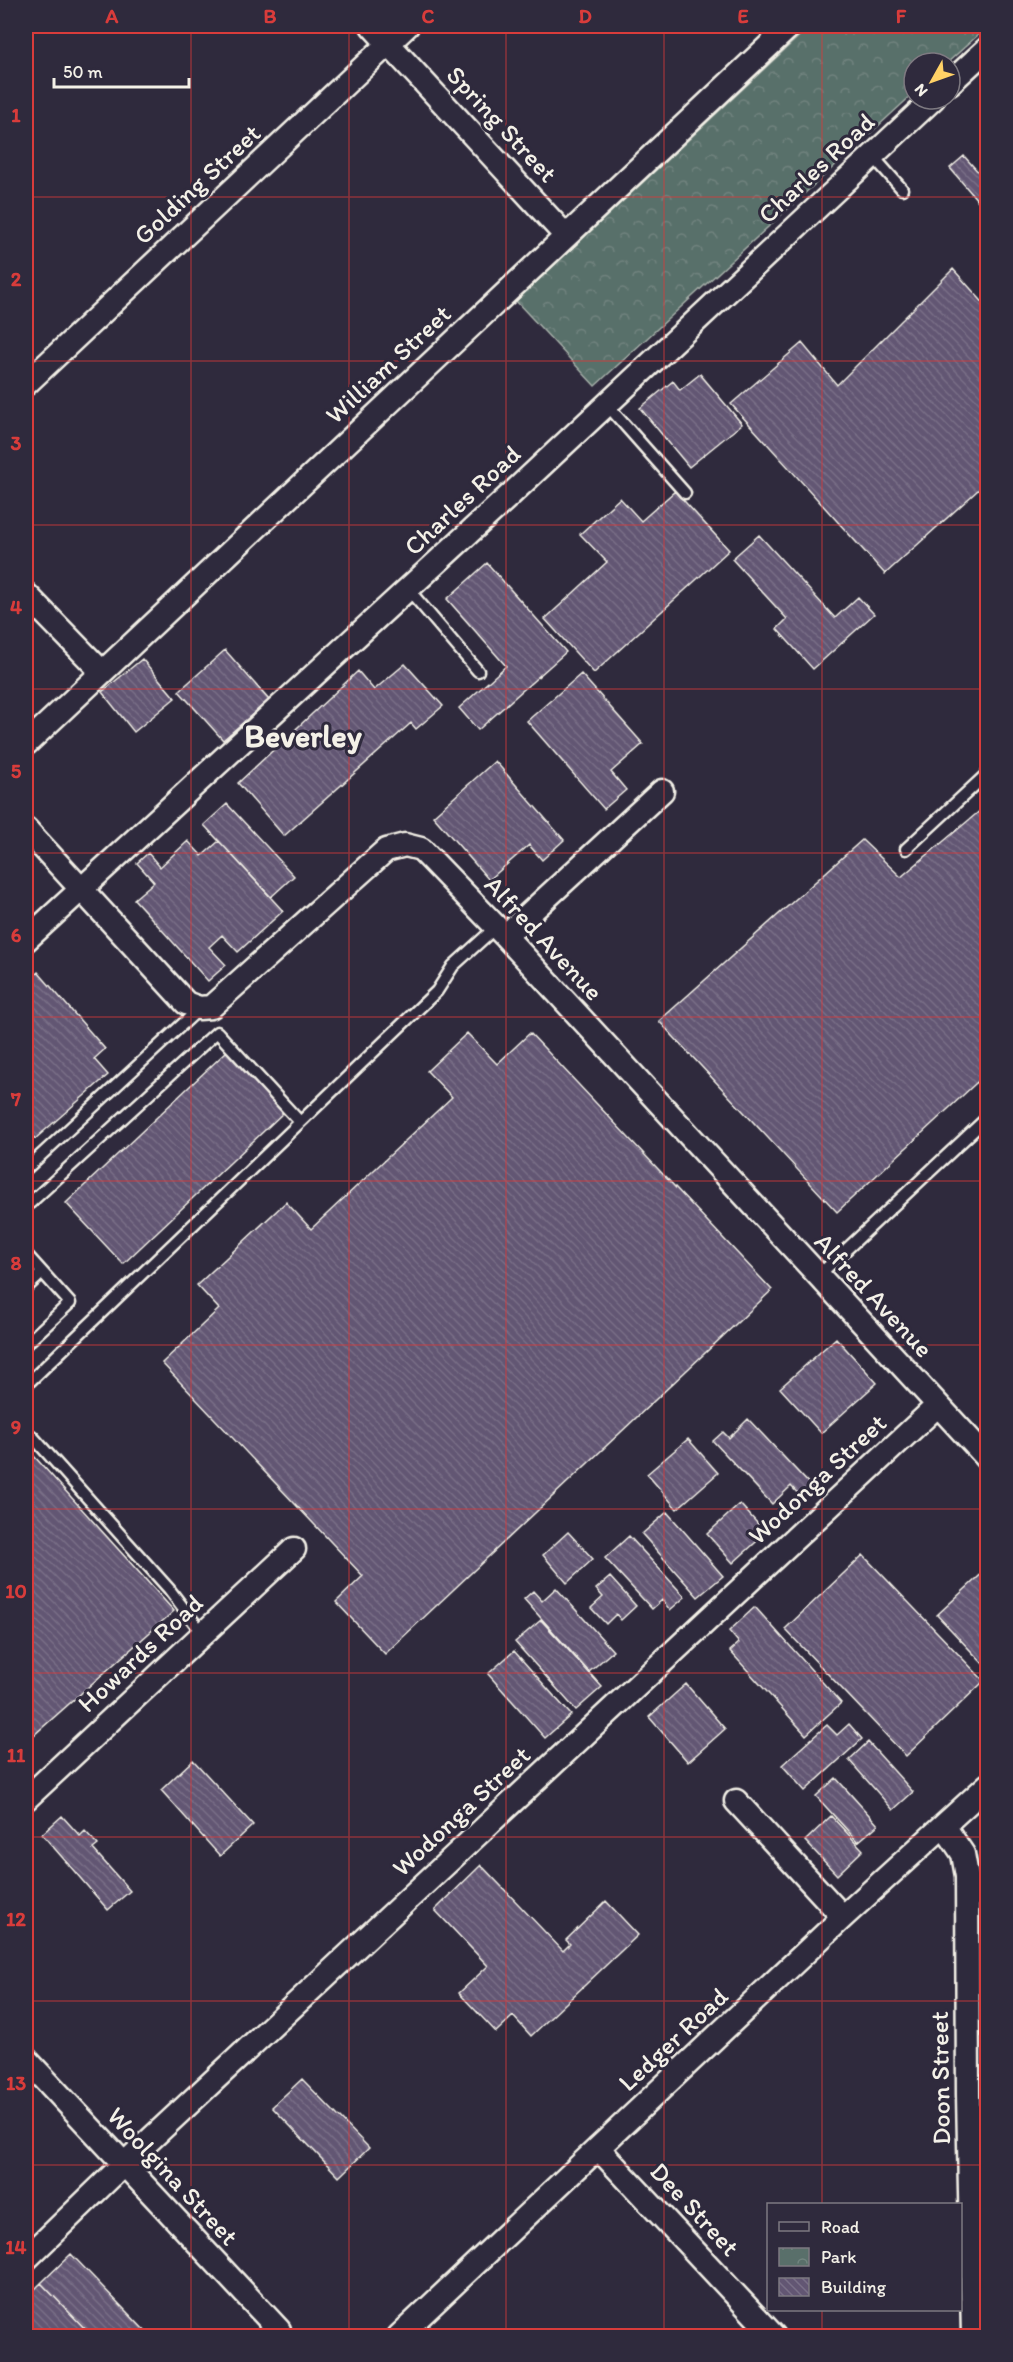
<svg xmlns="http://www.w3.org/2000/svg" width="1013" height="2362" font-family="Itim,sans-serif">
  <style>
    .park { fill: url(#park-crowns); stroke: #a6b0a9; stroke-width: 1.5 }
    .building { fill: url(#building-back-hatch); stroke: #f4f1e8; stroke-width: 1.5 }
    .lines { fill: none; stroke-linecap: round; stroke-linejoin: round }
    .lane-casing { stroke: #f4f1e8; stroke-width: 15 }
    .street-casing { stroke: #f4f1e8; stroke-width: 27 }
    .lane { stroke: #2f2a3d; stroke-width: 10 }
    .street { stroke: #2f2a3d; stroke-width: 22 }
    .grid { fill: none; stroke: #d93c3b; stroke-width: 1.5; stroke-opacity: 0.55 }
    .labels { text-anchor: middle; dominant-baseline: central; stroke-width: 6; stroke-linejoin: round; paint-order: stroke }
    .street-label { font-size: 26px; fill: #f4f1e8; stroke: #2f2a3d }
    .district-label { font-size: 32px; font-weight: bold; fill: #f4f1e8; stroke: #2f2a3d }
    .neatline { fill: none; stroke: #d93c3b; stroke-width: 2 }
    .grid-label { font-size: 20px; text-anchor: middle; font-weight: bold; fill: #d93c3b }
  </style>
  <defs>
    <pattern id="park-crowns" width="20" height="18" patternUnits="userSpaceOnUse" patternTransform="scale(1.5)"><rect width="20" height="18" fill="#596f6a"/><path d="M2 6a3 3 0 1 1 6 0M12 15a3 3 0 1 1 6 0" fill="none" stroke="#71847f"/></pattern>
    <pattern id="building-back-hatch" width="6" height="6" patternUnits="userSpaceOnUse" patternTransform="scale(1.5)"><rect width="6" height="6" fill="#625673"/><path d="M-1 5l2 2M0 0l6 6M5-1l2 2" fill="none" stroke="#796f87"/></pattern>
  </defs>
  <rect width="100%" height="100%" fill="#2f2a3d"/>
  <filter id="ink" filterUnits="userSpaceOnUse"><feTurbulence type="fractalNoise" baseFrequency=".0167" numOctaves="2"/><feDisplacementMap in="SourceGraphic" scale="12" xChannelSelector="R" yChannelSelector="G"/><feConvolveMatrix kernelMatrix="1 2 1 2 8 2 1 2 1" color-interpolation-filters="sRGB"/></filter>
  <g filter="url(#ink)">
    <!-- park -->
    <path class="park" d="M810,26H988L947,63H914V93L595,386L516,301Z"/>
    <!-- building -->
    <path class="building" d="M964,156L988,183V193L978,201L950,168Z
      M953,269L988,308V481L885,574L731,404L802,343L837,385Z
      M700,374L742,424L689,467L640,408L673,381L680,390Z
      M675,491L729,550L594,673L545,619L607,562L580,534L620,498L641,521Z
      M759,535L835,618L858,597L874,614L813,669L777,629L787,619L732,559Z
      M487,563L566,652L478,730L459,708L506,666L447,599Z
      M225,650L269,700L223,740L179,691Z
      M142,659L175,698L134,732L102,692Z
      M405,664L443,706L416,729L411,723L284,836L238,783L358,671L374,690Z
      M581,674L643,744L611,772L626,790L604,809L527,721Z
      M495,761L564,840L542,860L529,845L489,880L433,816Z
      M227,804L294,876L271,897L204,825Z
      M988,804V1072L837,1212L659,1021L862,840L901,877Z
      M188,841L202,856L219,841L283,911L238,952L222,935L209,947L226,965L208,981L134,899L154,882L137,863L148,853L160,867Z
      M38,972L105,1049L94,1059L108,1075L35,1139L26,1127V983Z
      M467,1033L497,1064L530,1033L772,1290L385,1654L336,1602L363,1576L162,1363L219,1309L197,1285L286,1202L311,1229L452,1097L427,1071Z
      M227,1051L284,1112L123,1264L66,1203Z
      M836,1338L877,1383L821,1433L780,1388Z
      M748,1419L813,1488L802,1498L791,1486L772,1504L713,1441L723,1432L729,1438Z
      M688,1439L718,1473L677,1509L647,1474Z
      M33,1455L174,1611L26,1742V1462Z
      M740,1504L766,1533L733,1563L707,1534Z
      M667,1512L723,1576L698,1597L642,1534Z
      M568,1532L593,1559L567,1583L543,1555Z
      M629,1536L685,1597L670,1610L662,1600L652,1609L605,1558Z
      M863,1555L984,1681L906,1756L785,1629Z
      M988,1568V1669L937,1615Z
      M610,1577L636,1606L621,1620L616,1614L606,1624L591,1608L603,1597L596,1589Z
      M556,1588L613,1651L589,1672L524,1599L533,1591L542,1601Z
      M755,1607L841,1703L806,1735L730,1651L739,1643L729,1631Z
      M541,1620L602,1687L576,1710L515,1642Z
      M514,1651L571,1715L545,1738L488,1674Z
      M686,1684L725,1729L688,1762L649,1717Z
      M849,1724L862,1739L805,1791L782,1765L827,1725L837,1735Z
      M868,1742L913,1792L893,1810L849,1760Z
      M193,1760L253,1825L220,1856L161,1790Z
      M836,1778L878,1825L858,1842L816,1796Z
      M62,1816L80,1836L85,1831L98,1845L93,1849L130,1891L108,1910L42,1834Z
      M831,1816L863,1850L837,1875L805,1841Z
      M481,1865L563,1951L570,1944L566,1940L606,1901L638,1935L531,2036L513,2016L496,2032L459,1993L488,1966L435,1910Z
      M302,2079L369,2148L339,2177L272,2107Z
      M71,2254L150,2336H92L41,2283Z
      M41,2283L92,2336H36L26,2326V2298Z"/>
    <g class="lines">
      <!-- lane casing -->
      <g class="lane-casing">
        <path id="lane" d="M872,155L902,189
          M607,405L685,493
          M408,589L478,671
          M906,849L988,773
          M26,1169L199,1009
          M30,1203L217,1032L300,1122
          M26,1254L70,1303L26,1344
          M818,1276L988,1117
          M26,1288L42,1273
          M26,1385L437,991L453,966L496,927
          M26,1442L32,1436L169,1589L203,1634"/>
      </g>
      <!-- street casing -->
      <g class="street-casing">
        <path id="street" d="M372,26L566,236
          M950,83L988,48
          M26,384L407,26
          M26,594L102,672
          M26,744L790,26
          M26,829L186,1003L199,1008L211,1007L386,850L405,845L421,849L505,936L988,1459
          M505,936L662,791
          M26,940L510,495L933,99
          M26,1799L294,1549
          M736,1801L843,1917
          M944,1826L963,1854L967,1876L968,2095L973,2336
          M26,2059L279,2330
          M598,2148L774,2336
          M26,2259L123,2165L937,1406
          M399,2336L843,1917L988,1785"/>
      </g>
      <!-- lane -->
      <use href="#lane" class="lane"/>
      <!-- street -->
      <use href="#street" class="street"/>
    </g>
  </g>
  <!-- grid -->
  <path class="grid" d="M191,26V2336M349,26V2336M506,26V2336M664,26V2336M822,26V2204M26,197H988M26,361H988M26,525H988M26,689H988M26,853H988M26,1017H988M26,1181H988M26,1345H988M26,1509H988M26,1673H988M26,1837H988M26,2001H988M26,2165H988M822,2310V2336"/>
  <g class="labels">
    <!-- street labels -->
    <g class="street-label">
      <text transform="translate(502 124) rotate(47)">Spring Street</text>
      <text transform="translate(816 168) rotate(-43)">Charles Road</text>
      <text transform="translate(197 184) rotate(-43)">Golding Street</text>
      <text transform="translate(388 364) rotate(-43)">William Street</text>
      <text transform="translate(462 500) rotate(-43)">Charles Road</text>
      <text transform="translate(544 938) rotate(47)">Alfred Avenue</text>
      <text transform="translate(874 1295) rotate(47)">Alfred Avenue</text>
      <text transform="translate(817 1479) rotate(-43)">Wodonga Street</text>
      <text transform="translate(140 1653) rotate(-43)">Howards Road</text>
      <text transform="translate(461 1811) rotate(-43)">Wodonga Street</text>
      <text transform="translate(673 2039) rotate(-43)">Ledger Road</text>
      <text transform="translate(940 2078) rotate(-91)">Doon Street</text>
      <text transform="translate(173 2176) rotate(47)">Woolgina Street</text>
      <text transform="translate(695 2209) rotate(47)">Dee Street</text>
    </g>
    <!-- district labels -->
    <g class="district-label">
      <text x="303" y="736">Beverley</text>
    </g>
  </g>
  <!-- margin -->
  <rect width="1013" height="2362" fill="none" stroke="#2f2a3d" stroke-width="66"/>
  <!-- legend -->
  <rect x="767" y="2203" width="195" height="108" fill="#2f2a3d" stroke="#7e7a81" stroke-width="1.5"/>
  <rect x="779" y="2222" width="30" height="9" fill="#2f2a3d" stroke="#7e7a81" stroke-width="1.5"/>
  <text x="821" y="2233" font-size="18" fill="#f4f1e8">Road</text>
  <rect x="779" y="2248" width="30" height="18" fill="url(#park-crowns)" stroke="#7e7a81" stroke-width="1.5"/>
  <text x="821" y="2263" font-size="18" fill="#f4f1e8">Park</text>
  <rect x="779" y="2278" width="30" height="18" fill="url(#building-back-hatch)" stroke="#7e7a81" stroke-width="1.5"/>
  <text x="821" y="2293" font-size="18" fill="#f4f1e8">Building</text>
  <!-- north arrow -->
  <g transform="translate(932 81) rotate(230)"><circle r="28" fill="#2f2a3d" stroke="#7e7a81" stroke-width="1.5"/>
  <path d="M0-4.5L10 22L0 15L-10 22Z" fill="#ffd166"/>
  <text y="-9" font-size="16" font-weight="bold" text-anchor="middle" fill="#f4f1e8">N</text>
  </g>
  <!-- scale -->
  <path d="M54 78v9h135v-9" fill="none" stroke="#f4f1e8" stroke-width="3"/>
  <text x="63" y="78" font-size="18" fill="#f4f1e8" stroke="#2f2a3d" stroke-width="4.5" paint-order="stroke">50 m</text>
  <rect x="33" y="33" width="947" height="2296" class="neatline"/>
  <g class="grid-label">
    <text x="112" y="23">A</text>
    <text x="270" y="23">B</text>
    <text x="428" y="23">C</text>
    <text x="585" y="23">D</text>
    <text x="743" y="23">E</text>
    <text x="901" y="23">F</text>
    <text x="16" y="122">1</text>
    <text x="16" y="286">2</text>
    <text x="16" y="450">3</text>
    <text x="16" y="614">4</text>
    <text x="16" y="778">5</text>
    <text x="16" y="942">6</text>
    <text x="16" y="1106">7</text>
    <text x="16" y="1270">8</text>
    <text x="16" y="1434">9</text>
    <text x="16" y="1598">10</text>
    <text x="16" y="1762">11</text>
    <text x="16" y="1926">12</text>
    <text x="16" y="2090">13</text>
    <text x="16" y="2254">14</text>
  </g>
</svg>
